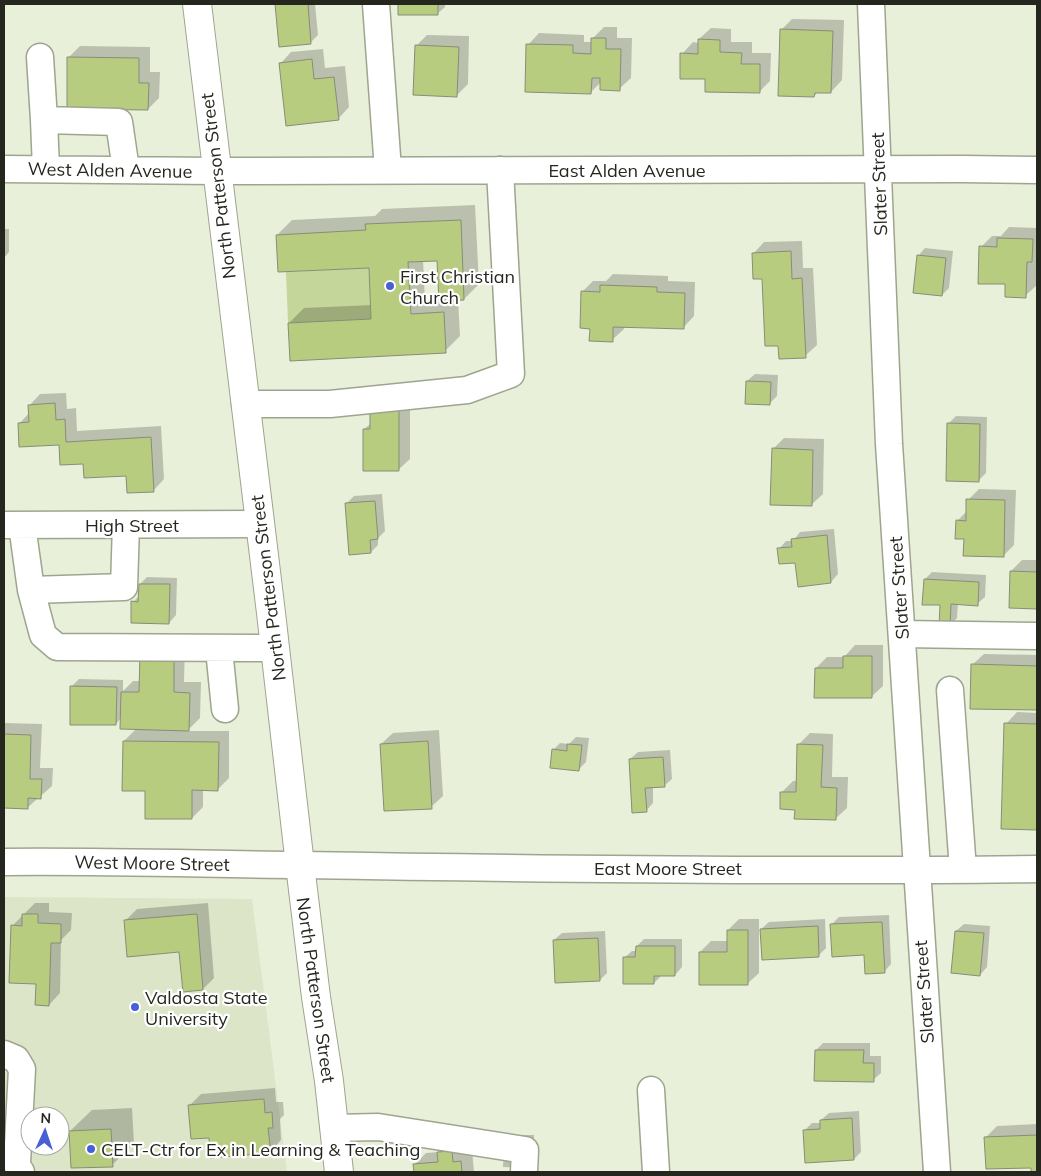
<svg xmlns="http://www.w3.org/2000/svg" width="1041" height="1176" font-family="Mulish,sans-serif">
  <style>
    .built { fill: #dce5c8; fill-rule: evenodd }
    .green { fill: #c5d69a }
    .shadow { fill: #0003; fill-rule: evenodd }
    .building { fill: #b8cc80; stroke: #878d78 }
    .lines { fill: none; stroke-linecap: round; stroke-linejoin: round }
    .minor-casing { stroke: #9ea58f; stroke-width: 29 }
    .major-casing { stroke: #9ea58f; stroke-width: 30 }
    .minor { stroke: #fff; stroke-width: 26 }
    .major { stroke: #fff; stroke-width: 28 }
    .poi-dot { fill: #4960d5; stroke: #fff; stroke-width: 2 }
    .labels { text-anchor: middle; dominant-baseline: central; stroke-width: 4.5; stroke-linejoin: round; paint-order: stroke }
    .street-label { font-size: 18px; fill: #25271f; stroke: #fff }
    .poi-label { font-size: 18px; fill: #25271f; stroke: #fff; text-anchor: start }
  </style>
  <rect width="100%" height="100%" fill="#e9f0d9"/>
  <!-- built -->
  <path class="built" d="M4,897L252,899L287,1172H4ZM30,1116H60V1146H30Z"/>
  <!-- green -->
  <path class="green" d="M369,268L371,319L288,323L286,272Z"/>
  <!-- shadow -->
  <path class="shadow" d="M276,4H315L318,35L311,42L280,45Z
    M399,4H445V7L437,14H399Z
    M792,19L844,20L842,80L831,92H818L814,96L781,30Z
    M604,27H617V38H632L631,78L619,89L601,82L591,92L528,45L539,33L584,35V42H593V38Z
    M711,28L731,29V42H752V53H771L770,81L759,92L706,78L682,54L693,42L699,43V39Z
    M427,35L469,36L468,84L456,96L416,46Z
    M80,46L150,47V72H160L159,98L148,109L69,57Z
    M323,49L325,68L345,66L349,107L338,119L280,64L291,52Z
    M475,205L479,284L464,299H458L460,336L445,351L289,323L304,308L372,305L370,267L277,235L292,220L375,216L382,209ZM438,259L440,299L425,300L423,260Z
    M1009,227L1037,228V285L1025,296L1006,283L981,247L992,236H1001Z
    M4,229H9V252L4,258Z
    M802,241L803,268H813L817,345L805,356L780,344L763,277L753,254L764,242Z
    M925,248L953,251L949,288L942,295L918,256Z
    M613,274L668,276V281L695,282L694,316L683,328L624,326V329L612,340L591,328L582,292L593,281H606Z
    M755,374L778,375L777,396L770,403L747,381Z
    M410,392V459L398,470L364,429Z
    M66,393L67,409L76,408L77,431L161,426L164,479L153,491L127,475L84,463L60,443L19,424L29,413V406L40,394Z
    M956,416L987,417L986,473L978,481L948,424Z
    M784,438L824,439L823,494L811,505L773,449Z
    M979,489L1016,490L1014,545L1003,556L965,537L957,521L967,511L968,500Z
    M382,494L385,531L378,538V545L371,552L346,504L354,496Z
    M834,529L838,574L831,582L799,585L797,561L779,549L786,541H793L800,532Z
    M1022,560H1037V608L1010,607L1011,571Z
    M932,572L986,575L985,597L977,604L958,603L957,618L950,625L941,604L925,579Z
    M147,577L177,578L176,615L169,623L133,602L140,595V584Z
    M185,643L184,682H201L200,718L187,731H229V778L217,790L203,789V807L192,818L146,790L124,741L137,728L121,718L116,724L71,687L79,679L123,680V691L133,681H141Z
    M855,645H883V686L871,697L816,668L827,657H844Z
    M984,654L1037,655V709L972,707V665Z
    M1017,712L1037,713V829L1002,828L1006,724Z
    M4,723L42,724L40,768H53L52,786L27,808L4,807Z
    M439,730L443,796L431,807L381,744L393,733Z
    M810,733L833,734L832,777H848L847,808L835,819L796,809L782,792L793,781H797L798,745Z
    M576,737L589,738L586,762L579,769L553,750L560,743L569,744Z
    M670,750L672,779L664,786L653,787V803L646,811L630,759L638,752Z
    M35,903H49V912L72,913L71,930L61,940L60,993L49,1005L12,926Z
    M208,903L214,978L203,989L180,951L126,920L137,909Z
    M889,915L891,964L884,972L831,925L839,917Z
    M739,919H759V973L747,984L700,952L711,941H728V930Z
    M825,919L826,948L818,956L761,929L769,922Z
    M964,924L990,926L987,967L980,975L956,931Z
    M605,931L607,973L600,980L554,940L562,933Z
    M644,939H682V967L675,975L661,976L654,983L624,958L632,951H637V946Z
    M823,1043H870V1056H881V1073L873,1080L816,1050Z
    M275,1088L276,1102H283L284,1115L280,1119L281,1140L270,1152L210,1136L189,1106L201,1094Z
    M132,1108L134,1144L112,1165L70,1131L92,1110Z
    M859,1111L861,1152L854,1159L804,1131L812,1123H821V1120L829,1113Z
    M1037,1124V1172H1032V1167L986,1137L997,1126Z
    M511,1135H534V1160L527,1168L503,1167L504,1142Z
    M450,1141L472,1150L474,1172H415V1164L426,1153L439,1152Z"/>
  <!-- building -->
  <path class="building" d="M275,4H308L311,44L279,47Z
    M398,4H438V15H398Z
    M780,29L833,31L831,93H815L814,97L778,96Z
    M591,38H606V49H621L620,91L600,90V78H592L591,94L525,92L526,44L573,45V53L591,54Z
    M698,39L720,40V52L742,53L741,64H760V93L705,92V79H680V53L698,54Z
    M415,45L459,47L457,97L413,95Z
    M67,57L139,58V83H149L148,110L67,109Z
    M312,59L314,79L334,77L339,120L286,126L279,63Z
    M461,220L464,300L439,301L437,261L408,262L411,314L444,312L446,353L290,361L288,323L371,319L369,268L278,272L276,235L366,230L365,224Z
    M997,238L1033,239L1032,262H1027L1026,298L1005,297V284H978L979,246L997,247Z
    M791,251L792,279L802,278L806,358L779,359L778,346H765L762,279H753L752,253Z
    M917,255L946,258L942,296L913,293Z
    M600,285L657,287V292L685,293L684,329L613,327V342L589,341L590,329L580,328L581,291L600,292Z
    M746,381L771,382L770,405L745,404Z
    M370,402H399V471H363V429H370Z
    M55,403L56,420L65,419L66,442L151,437L154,492L127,493L126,476L84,478L83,464L60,465L59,445L19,447L18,423L29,422L28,405Z
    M947,423L980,424L979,482L946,481Z
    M772,448L813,450L812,506L770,505Z
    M966,499L1005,500L1004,557L963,556L964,539H955L956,520L966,521Z
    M375,501L378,539L370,540L371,553L349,555L345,503Z
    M827,535L831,583L798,587L795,563L779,564L777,548L792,547L791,539Z
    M1010,571L1037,572V609L1009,608Z
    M924,579L979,582L978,606L951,604L950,626H939L940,605H922Z
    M139,584H170L169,624L131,623V601L138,602Z
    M140,653L174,654V692L190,693L189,731L120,729L121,692H139Z
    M843,656H872V698H814L815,668H843Z
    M971,664L1037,666V710L970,709Z
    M70,686L117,687L116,725H70Z
    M1004,723L1037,724V830L1001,829Z
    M4,734L31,735L30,779H42L41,799L28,798V809L4,808Z
    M123,741L219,742L218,791L192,790V819H145V791H122Z
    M428,741L432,809L384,811L380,744Z
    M567,744L582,745L579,771L550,768L552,749L567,751Z
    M797,744L823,745L821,787L837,788L836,820L794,819L795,810L780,809V792H796Z
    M663,757L665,787L645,788L647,812L632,813L629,759Z
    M22,914H38V923L61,924V943H51L49,1006L35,1005L36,984L9,983L11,925L22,926Z
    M197,914L203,990L183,992L179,952L127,957L124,920Z
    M882,922L885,973L865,974L864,955L832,957L830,924Z
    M818,926L819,957L762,960L760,929Z
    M727,930H748V985H699V952H727Z
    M955,931L984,933L980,976L951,973Z
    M598,938L600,981L555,983L553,940Z
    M636,946H675V976H654V984H623V957H635Z
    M815,1050H864L863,1063H874V1082L814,1081Z
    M264,1099L265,1113L272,1112L273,1128H268L271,1153L210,1158L209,1138L191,1139L188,1105Z
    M852,1118L854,1160L805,1163L803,1130L820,1129V1120Z
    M111,1129L113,1167L71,1168L69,1131Z
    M1037,1135V1172H1031V1168L986,1169L984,1137Z
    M452,1151L453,1162L461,1161L462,1172H414L413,1164L438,1162L437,1152Z"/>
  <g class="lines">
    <!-- minor casing -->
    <g class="minor-casing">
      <path id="minor" d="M376,4L388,170
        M871,4L889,444L937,1172
        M40,57L44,120L119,122L126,170
        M44,120L46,169
        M4,169L216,171L962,169L1037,170
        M245,404H330L467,390L511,374L500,170
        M4,525L260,524
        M22,525L31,590L43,635L57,647L275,648
        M31,590L124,587L126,525
        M902,634L1037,636
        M219,649L225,709
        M950,690L963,870
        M4,862C103,861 201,864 300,865C545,869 792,872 1037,869
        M4,1054L16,1059L22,1069L17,1163L19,1171L21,1172
        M651,1090L656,1172
        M334,1128L378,1127L525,1150L524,1172"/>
    </g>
    <!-- major casing -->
    <g class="major-casing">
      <path id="major" d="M197,4L271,613L300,865L316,997L329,1081L339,1172"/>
    </g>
    <!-- minor -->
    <use href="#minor" class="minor"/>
    <!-- major -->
    <use href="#major" class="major"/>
  </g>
  <!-- markers -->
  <g class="poi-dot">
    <circle cx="390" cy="286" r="5"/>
    <circle cx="135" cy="1007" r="5"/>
    <circle cx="91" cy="1149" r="5"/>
  </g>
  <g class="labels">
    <!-- street labels -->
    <g class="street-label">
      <text transform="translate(110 170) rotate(1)">West Alden Avenue</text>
      <text x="627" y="170">East Alden Avenue</text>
      <text transform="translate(879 184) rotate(-92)">Slater Street</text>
      <text transform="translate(218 186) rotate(-97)">North Patterson Street</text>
      <text x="132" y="525">High Street</text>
      <text transform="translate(268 588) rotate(-97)">North Patterson Street</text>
      <text transform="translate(899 588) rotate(-94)">Slater Street</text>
      <text transform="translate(152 863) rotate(1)">West Moore Street</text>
      <text x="668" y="868">East Moore Street</text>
      <text transform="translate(316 990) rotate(82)">North Patterson Street</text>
      <text transform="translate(924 992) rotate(-94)">Slater Street</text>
    </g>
    <!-- poi labels -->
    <g class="poi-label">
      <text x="400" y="276">First Christian<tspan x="400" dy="21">Church</tspan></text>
      <text x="145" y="997">Valdosta State<tspan x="145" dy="21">University</tspan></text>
      <text x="101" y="1149">CELT-Ctr for Ex in Learning &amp; Teaching</text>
    </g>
  </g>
  <!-- border -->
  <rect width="1041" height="1176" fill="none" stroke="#25271f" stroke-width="10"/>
  <!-- north arrow -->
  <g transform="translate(45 1131) rotate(3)"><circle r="24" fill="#ffffff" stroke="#a8a9a5"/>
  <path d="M0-4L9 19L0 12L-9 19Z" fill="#4960d5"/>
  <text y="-8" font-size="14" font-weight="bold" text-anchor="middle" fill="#25271f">N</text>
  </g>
</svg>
